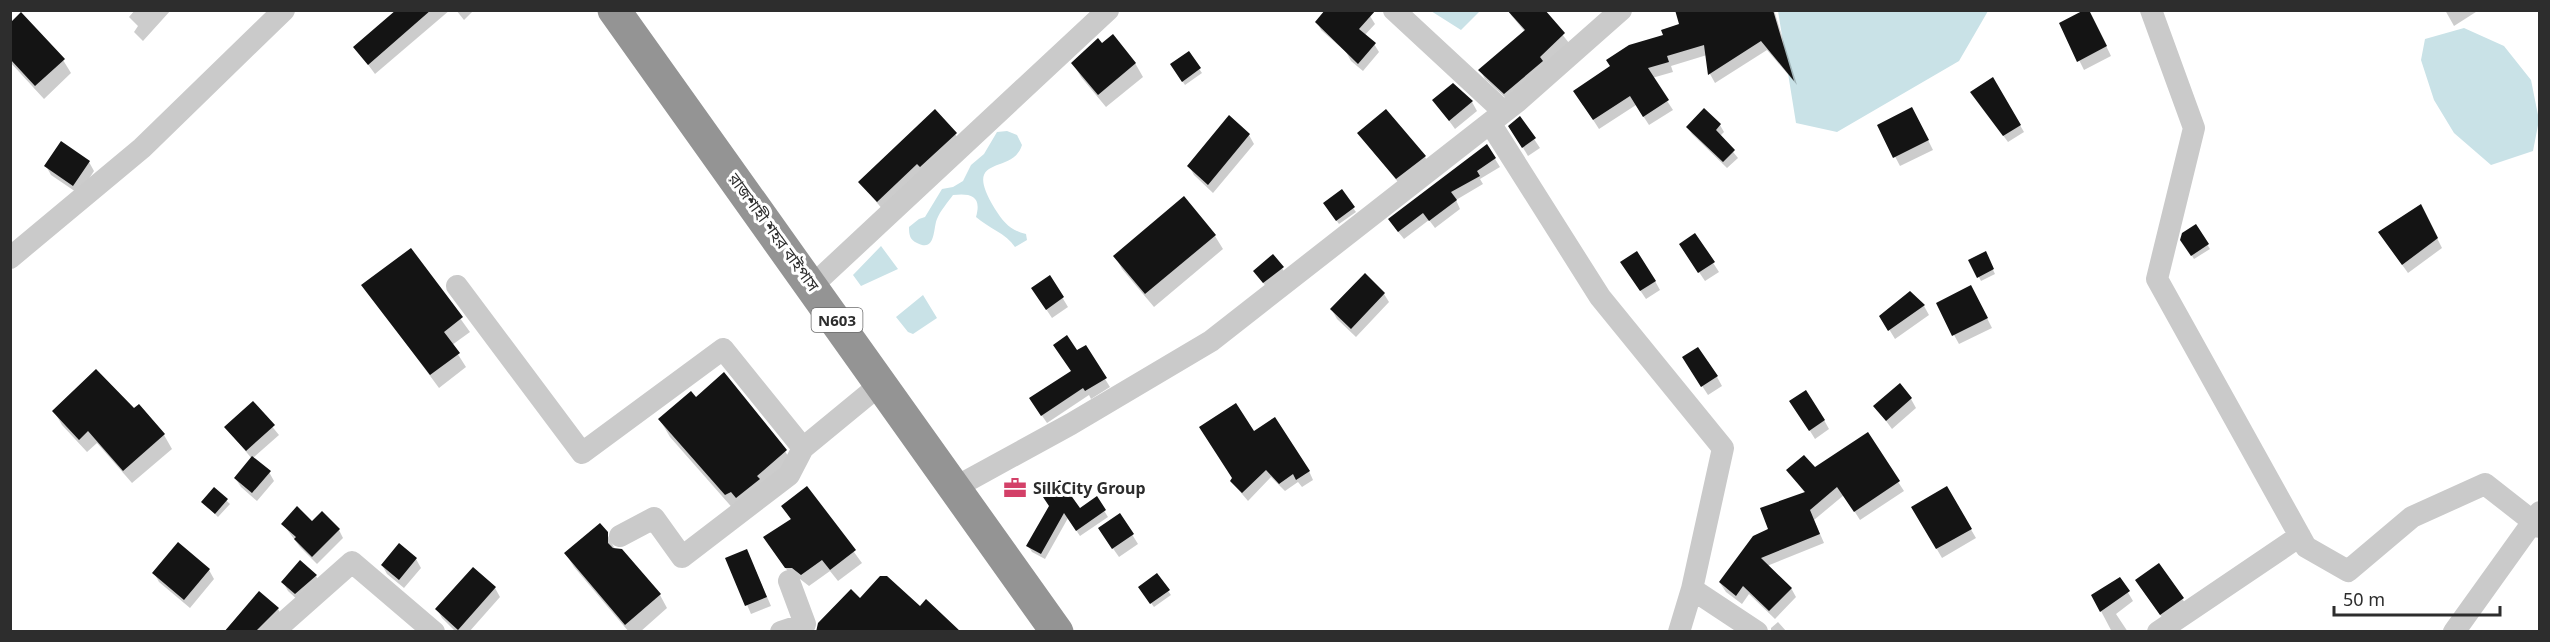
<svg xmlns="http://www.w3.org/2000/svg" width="2550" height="642" font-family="'Noto Sans','Noto Sans Bengali',sans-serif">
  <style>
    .water { fill: #c9e2e7 }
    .shadow { fill: #0003 }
    .building { fill: #141414 }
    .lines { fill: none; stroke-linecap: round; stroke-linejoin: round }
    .street { stroke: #cacaca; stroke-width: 22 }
    .highway { stroke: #949494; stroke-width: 33 }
    .labels { text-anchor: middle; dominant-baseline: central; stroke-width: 6; stroke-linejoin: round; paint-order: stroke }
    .shield { fill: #fff; stroke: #6c6c6c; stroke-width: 1.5 }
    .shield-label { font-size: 15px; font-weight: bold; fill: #2d2d2d }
    .street-label { font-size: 16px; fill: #2d2d2d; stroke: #fff }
    .poi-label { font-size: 16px; font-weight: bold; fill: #2d2d2d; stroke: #fff; text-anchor: start }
  </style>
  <rect width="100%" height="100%" fill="#fff"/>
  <!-- water -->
  <path class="water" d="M1431,11L1480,10V11L1461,30Z
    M1778,11H1988L1959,61L1837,132L1796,123Z
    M2464,28L2504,46L2531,80L2539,120L2533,151L2491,165L2454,133L2434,100L2421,60L2425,39Z
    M1007,131L1017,135L1022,145C1013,176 960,152 995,209C1004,223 1010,230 1026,234L1027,240L1015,247C1006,233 988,228 976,217C982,196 971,193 953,195C948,202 940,211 937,219C933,228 936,253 917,243C910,240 909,235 909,227L919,219L925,217L942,189L953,187L963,181L971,165L984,154L997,132Z
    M881,246L898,269L861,286L853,275Z
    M923,295L937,318L913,334L908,332L896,317Z"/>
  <!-- shadow -->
  <path class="shadow" d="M135,10H171L143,41L134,32L138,26L129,17Z
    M399,10H450L375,74L355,47Z
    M456,10H474L464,20Z
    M1507,10H1543L1569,43L1510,102L1485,79L1480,70L1525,32Z
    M1746,10H1774L1797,85L1767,50L1715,83L1710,74L1707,55L1671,66L1673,72L1652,78L1673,110L1649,125L1636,105L1599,129L1581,101Z
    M2445,10H2479L2454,26Z
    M1370,16L1375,24L1364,36L1374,44L1379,52L1363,71L1351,61L1346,52L1321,30L1317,22Z
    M2093,19L2111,56L2084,70L2061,24Z
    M10,25L63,60L71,73L44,99L10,62Z
    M1102,45L1135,63L1143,77L1106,107L1081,77L1073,63Z
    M1188,53L1202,73L1185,85L1174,69Z
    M1993,79L2024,132L2008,142L1976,99Z
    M1453,85L1472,102L1477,111L1455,129L1434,100Z
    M1520,118L1540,148L1528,156L1510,126Z
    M1917,118L1933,150L1900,166L1879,126Z
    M1720,125L1724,132L1720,136L1738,158L1727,168L1692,134L1688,128Z
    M955,134L961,142L883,210L860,182Z
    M1359,134L1425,157L1430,165L1402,187Z
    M1249,135L1254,144L1213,193L1194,175L1189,166Z
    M1487,146L1500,167L1480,179L1483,184L1456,200L1460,209L1435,228L1429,220L1404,239L1395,228Z
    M89,162L94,171L79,194L51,175L46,166Z
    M1183,198L1215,236L1223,249L1154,307L1122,269L1115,256Z
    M1327,208H1353L1356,212L1339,224Z
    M2425,214L2442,248L2408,273L2385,241Z
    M2196,226L2210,249L2194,259L2182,240Z
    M1695,235L1719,272L1705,281L1686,253Z
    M411,250L470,332L452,345L466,367L439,388L363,285Z
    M1985,253L1995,274L1981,281L1970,260Z
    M1282,268L1287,277L1269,291L1255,271Z
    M1627,271L1655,281L1660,290L1646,299Z
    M1050,277L1068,307L1052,318L1038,297Z
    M1910,293L1924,306L1929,315L1895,339L1881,316Z
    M1384,294L1389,302L1356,337L1337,319L1332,310Z
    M1976,296L1992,328L1959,344L1954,335Z
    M1085,347L1110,387L1091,399L1089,395L1047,423L1036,407L1072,372L1077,352Z
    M1689,366L1717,377L1722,386L1708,395Z
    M696,399L785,451L795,468L736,512L670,437L660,420Z
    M1911,399L1916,408L1892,429L1875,406Z
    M253,403L279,435L253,458L269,472L274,481L257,501L241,487L235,478L252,459L226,427Z
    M138,406L164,435L172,449L132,483L97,443L87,452L62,425L54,411H133Z
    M1797,410L1824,420L1829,429L1815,439Z
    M1254,433L1309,471L1313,480L1302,487L1298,482L1285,491L1271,477L1248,501L1231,481Z
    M1867,434L1904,491L1860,520L1844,495L1814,520L1824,543L1767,566L1791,588L1796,597L1775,619L1749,594L1742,604L1726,592L1720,583L1805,493L1788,470L1815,469Z
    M807,488L862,563L838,581L830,571L809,586L800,579L794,580L772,549L791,520L783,506Z
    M214,489L230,504L218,517L203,502Z
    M1947,489L1976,538L1942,558L1913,508Z
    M1096,498L1108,517L1080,536L1068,518L1045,559L1032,552L1028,546L1051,507L1079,510Z
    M1120,515L1138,544L1119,557L1105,537Z
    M313,523L339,530L343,538L317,564L300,547L283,524Z
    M606,532L615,549L622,550L660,595L667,608L640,632H629L574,567L566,554Z
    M178,544L209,570L214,579L190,608L159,582L154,573Z
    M416,559L421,568L404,588L387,574L382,565Z
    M727,559L751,560L771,606L751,614Z
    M2158,565L2188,607L2166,623L2142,589Z
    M316,576L321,585L301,603L288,591L283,582Z
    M2120,579L2133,601L2116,614L2128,632H2112L2093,596Z
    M495,588L500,597L469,632H456L442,618L437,609Z
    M1142,591H1168L1171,595L1154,607Z
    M259,593L278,609L283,618L267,632H224Z
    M1778,622L1787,632H1771V628Z"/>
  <!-- building -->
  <path class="building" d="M396,10H431L368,65L353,47Z
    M1325,10H1376L1359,29L1376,43L1358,64L1315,22Z
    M1507,10H1545L1565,33L1540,57L1543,61L1504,94L1478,70L1525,30Z
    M1675,10H1773L1794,81L1761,41L1708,75L1704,45L1667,56L1669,62L1648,68L1669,100L1643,117L1630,96L1593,120L1573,91L1610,66L1606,60L1629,45L1663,35L1661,30L1679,24Z
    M2084,10H2089L2107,46L2077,62L2059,23Z
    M21,12L65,59L35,86L10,59V23Z
    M1113,34L1136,63L1098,95L1071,63L1098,38L1102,43Z
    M1189,51L1201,68L1182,82L1170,64Z
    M1993,77L2021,125L2003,136L1970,92Z
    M1453,83L1473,101L1449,121L1432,100Z
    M1912,107L1929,140L1893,158L1877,125Z
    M1704,108L1721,124L1716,130L1735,150L1723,162L1686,127Z
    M935,109L957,133L920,167L917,164L877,202L858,182Z
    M1386,109L1426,156L1396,179L1357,133Z
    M1229,115L1250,134L1208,185L1187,166Z
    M1520,116L1536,138L1522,148L1508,126Z
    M61,141L90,161L73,186L44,166Z
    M1487,144L1496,158L1477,171L1480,176L1451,192L1457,200L1429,221L1423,213L1398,232L1388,219Z
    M1342,189L1355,207L1336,221L1323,203Z
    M1184,196L1216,235L1145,294L1113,256Z
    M2421,204L2438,238L2402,265L2378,232Z
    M2196,224L2209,244L2191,256L2180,240L2182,233Z
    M1695,233L1715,262L1698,273L1679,244Z
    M411,248L463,317L444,332L460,353L430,375L361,285Z
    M1637,251L1656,281L1640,291L1620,262Z
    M1986,251L1994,269L1977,278L1968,260Z
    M1273,254L1284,267L1263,283L1253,271Z
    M1365,273L1385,293L1351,329L1330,309Z
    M1050,275L1064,297L1046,310L1031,288Z
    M1971,285L1988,318L1952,336L1936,303Z
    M1910,291L1925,305L1888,331L1879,316Z
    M1067,335L1077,350L1086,345L1107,378L1085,391L1083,388L1041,416L1029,398L1071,371L1053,345Z
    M1698,347L1718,376L1701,387L1682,357Z
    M96,369L134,408L139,404L165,434L123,471L88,431L79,440L52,411Z
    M724,372L787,450L757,476L760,479L736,498L731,492L725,495L658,419L691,391L696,397Z
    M1900,383L1912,398L1886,421L1873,406Z
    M1806,390L1825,420L1809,431L1789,401Z
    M253,401L275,425L246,451L224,427Z
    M1236,403L1254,431L1275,417L1310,471L1296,480L1293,474L1279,484L1266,470L1242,493L1230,481L1232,478L1199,427Z
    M1868,432L1900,481L1854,512L1837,487L1810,510L1820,534L1761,558L1792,588L1769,611L1743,586L1736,596L1719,582L1753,536L1768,529L1760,508L1805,492L1786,470L1804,455L1815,467Z
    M252,456L271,471L252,493L234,478Z
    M1060,480L1080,508L1097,496L1106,510L1076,531L1064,513L1041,554L1026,546L1049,506L1043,497L1050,492L1048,488Z
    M807,486L856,550L830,570L822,560L801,575L792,568H785L763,537L791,519L781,506Z
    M1947,486L1972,529L1936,549L1911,507Z
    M214,487L228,499L215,514L201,502Z
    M297,506L312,521L322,511L340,529L312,557L294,539L296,537L281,524Z
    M1120,513L1134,534L1112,549L1098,528Z
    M600,523L608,532V543L613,548L622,549L661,594L625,625L564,553Z
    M178,542L210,569L184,600L152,573Z
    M399,543L417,558L399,580L381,565Z
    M747,549L767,597L745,606L725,558Z
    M300,560L317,575L295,594L281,582Z
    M2159,563L2184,598L2160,615L2135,580Z
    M473,567L496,587L458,630L435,609Z
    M1157,573L1170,590L1150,604L1138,587Z
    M880,576H887L920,606L926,599L961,632H816L818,623L851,589L860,598Z
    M2120,577L2130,591L2100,612L2091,595Z
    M259,591L279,608L255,632H224Z"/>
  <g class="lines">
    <!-- street -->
    <path class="street" d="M1394,10L1504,112
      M2151,10L2194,128L2157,279L2306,547L2348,571L2412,517L2485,484L2540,527
      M1490,123L1600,297L1723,448L1692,589L1757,632
      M10,258L142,148L284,10
      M813,285L1108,10
      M457,286L582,453L723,349L803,448L882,383
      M956,487L1071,424L1211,341L1518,101L1621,10
      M620,536L654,518L682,557L789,475L803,448
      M273,632L352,562L434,632
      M781,632L805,624L789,581
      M1679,632L1692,589
      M2158,632L2300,536
      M2454,632L2540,512"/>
    <!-- highway -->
    <path class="highway" d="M614,10L1057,632"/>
  </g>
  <!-- icons -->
  <defs>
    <g id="office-bare" transform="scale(1.8)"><path d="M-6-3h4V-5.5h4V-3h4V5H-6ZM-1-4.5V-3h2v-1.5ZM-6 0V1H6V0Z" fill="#d34068" stroke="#fff" stroke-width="2.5" paint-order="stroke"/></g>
  </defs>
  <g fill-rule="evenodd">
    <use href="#office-bare" x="1015" y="488"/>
  </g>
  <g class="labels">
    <!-- shield labels -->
    <rect class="shield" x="811.5" y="308" width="51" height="24" rx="4.5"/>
    <g class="shield-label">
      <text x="837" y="320">N603</text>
    </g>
    <!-- street labels -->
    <g class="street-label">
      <text transform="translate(774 232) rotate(54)">রাজশাহী শহর বাইপাস</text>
    </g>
    <!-- poi labels -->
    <g class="poi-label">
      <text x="1033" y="488">SilkCity Group</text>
    </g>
  </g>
  <!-- border -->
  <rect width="2550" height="642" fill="none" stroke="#2d2d2d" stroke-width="24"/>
  <!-- scale -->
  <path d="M2334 606v9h166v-9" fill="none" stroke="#2d2d2d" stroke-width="3"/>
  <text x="2343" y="606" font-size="18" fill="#2d2d2d" stroke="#ffffff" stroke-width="4.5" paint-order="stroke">50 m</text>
</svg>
